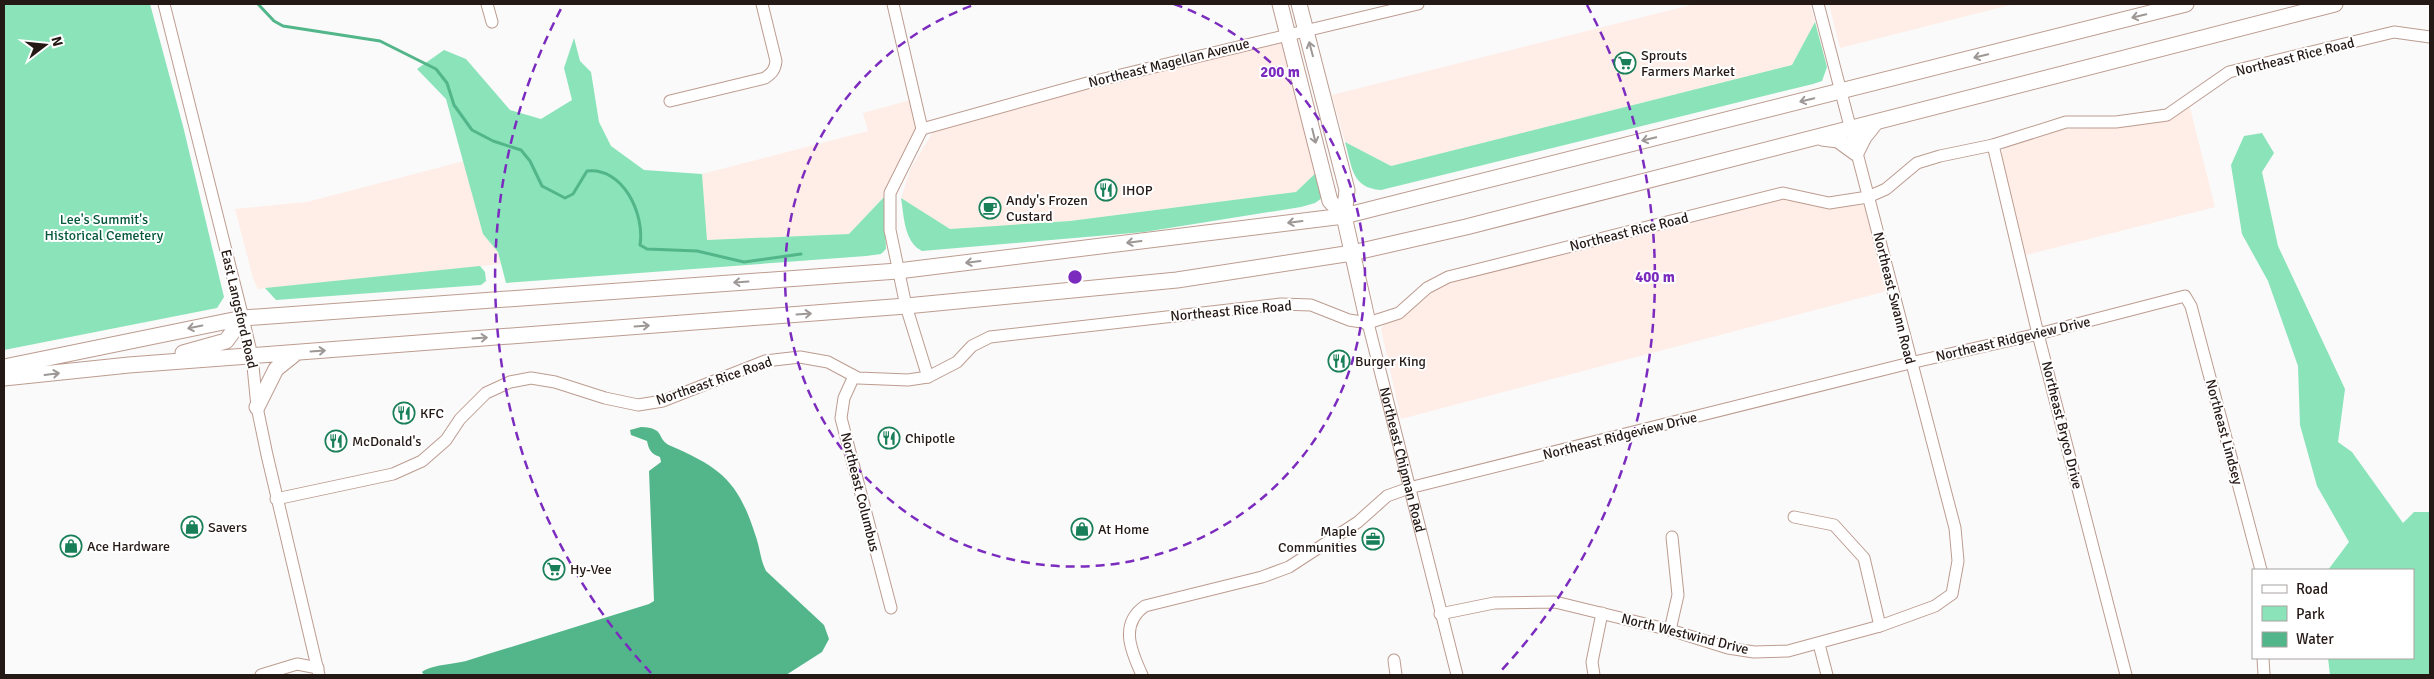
<svg xmlns="http://www.w3.org/2000/svg" width="2434" height="679" font-family="Signika,sans-serif">
  <style>
    .built { fill: #ffede7 }
    .green { fill: #8ae3b9 }
    .water { fill: #52b68a }
    .lines { fill: none; stroke-linecap: round; stroke-linejoin: round }
    .stream { stroke: #52b68a; stroke-width: 3 }
    .minor-casing { stroke: #bd9c90; stroke-width: 13 }
    .major-casing { stroke: #bd9c90; stroke-width: 17 }
    .minor { stroke: #fff; stroke-width: 11 }
    .major { stroke: #fff; stroke-width: 15 }
    .oneway { stroke: #9d9896 }
    .ring { fill: none; stroke: #7b2cbf; stroke-width: 2.5; stroke-dasharray: 9 6 }
    .labels { text-anchor: middle; dominant-baseline: central; stroke-width: 4; stroke-linejoin: round; paint-order: stroke }
    .poi-label { font-size: 14px; fill: #251915; stroke: #fff; text-anchor: start }
    .street-label { font-size: 14px; fill: #251915; stroke: #fff }
    .park-label { font-size: 14px; fill: #05583c; stroke: #fff }
    .centre { fill: #7b2cbf; stroke: #fff; stroke-width: 2.5 }
    .ring-label { font-size: 15px; text-anchor: middle; font-weight: bold; fill: #7b2cbf; stroke: #fff; stroke-width: 4; stroke-linejoin: round; paint-order: stroke }
  </style>
  <rect width="100%" height="100%" fill="#fafafa"/>
  <!-- built -->
  <path class="built" d="M1695,4H1810L1815,22L1792,65L1391,166L1345,142L1332,95Z
    M1829,4H2014L1840,48Z
    M1280,39L1286,41L1321,168L1296,192L1070,221L950,229L901,198L911,168L934,130Z
    M918,98L917,131L889,191L849,234L707,240L702,174L868,131L863,113Z
    M2189,104L2215,207L2026,255L2001,156L2004,146L2050,131L2141,123Z
    M464,161L483,234L498,252L501,264L258,289L253,278L235,209L307,202Z
    M1784,198L1837,207L1864,205L1887,291L1401,419L1381,329L1385,322L1441,284Z"/>
  <!-- green -->
  <path class="green" d="M4,4H150L183,126L224,297L217,308L4,350Z
    M1815,22L1827,67L1822,81L1813,84L1381,190C1351,188 1352,166 1345,142L1391,166L1792,65Z
    M574,38L580,61L591,72L599,122L611,146L644,170L702,174L707,240L849,234L884,197L886,249L881,254L866,256L506,283L498,252L483,234L446,99L417,69L444,50L466,59L510,110L541,119L572,100L564,68Z
    M2262,133L2274,153L2262,172L2278,246L2345,389L2338,442L2352,452L2403,523L2414,512H2430V675H2330L2328,658H2413V570H2328L2349,542L2317,486L2300,425L2298,366L2268,281L2242,234L2231,165L2244,136Z
    M1321,168L1322,198L1315,203L1301,207L1144,232L922,251C904,242 904,216 901,198L950,229L1070,221L1296,192Z
    M480,266L485,272L486,281L481,285L276,300L265,288Z"/>
  <!-- water -->
  <path class="water" d="M641,427C667,428 655,439 671,446C721,468 738,481 755,534C760,547 760,559 766,571L824,625L829,639L822,652L786,675H424L422,672C430,665 455,664 466,661C527,642 588,623 649,604L654,601L649,471L661,462L660,457C651,454 649,450 647,441L631,435L630,430Z"/>
  <g class="lines">
    <!-- stream -->
    <path class="stream" d="M258,4L274,21L283,26L380,41L436,69L447,83L454,105L472,130L493,141L521,150L530,161L542,186L565,198L573,194L587,171C623,167 645,214 640,245L647,249L697,251L744,262L801,254"/>
    <!-- minor casing -->
    <g class="minor-casing">
      <g id="minor">
        <path d="M164,4L243,318L252,356L257,407L267,455L319,675"/>
        <path d="M487,4L492,22"/>
        <path d="M893,4L922,129L890,193V230L906,306L928,377"/>
        <path d="M670,101L765,78C772,73 775,70 776,61L762,4"/>
        <path d="M922,129L1087,83L1418,4"/>
        <path d="M1993,145L2038,334L2126,675"/>
        <path id="s1" d="M1368,323L1457,675"/>
        <path d="M854,376L844,398L841,418L891,608"/>
        <path d="M276,499L393,474L422,461L446,440L460,419L486,393L510,382L531,378L555,382L605,398L638,405L663,401L765,361L800,357L828,362L858,378L908,380L928,377L957,362L972,346L990,337L1281,304L1311,305L1349,320L1368,323L1399,313L1427,288L1448,277L1783,193L1829,203L1868,197L1886,189L1917,163L1940,156L1993,145L2066,122H2116L2167,115L2229,72L2394,32L2430,37"/>
        <path d="M1794,517L1834,525L1864,558L1880,626"/>
        <path d="M1440,614L1494,603L1555,602L1670,630L1728,648L1754,652L1788,651L1880,626L1935,606L1952,594L1958,561L1955,528L1818,4"/>
        <path d="M1670,630L1678,595L1672,537"/>
        <path d="M1819,644L1827,675"/>
        <path d="M2263,658L2264,675"/>
        <path d="M1394,660L1396,675"/>
        <path d="M261,675L297,664L318,668"/>
        <path d="M1142,675C1131,651 1119,624 1145,606L1262,577L1289,567L1358,522L1387,496L1409,488L1910,363L2038,334L2185,296L2191,306L2261,570"/>
        <path d="M1594,675L1592,662L1602,613"/>
      </g>
    </g>
    <!-- major casing -->
    <g class="major-casing">
      <path id="major" d="M1280,4L1330,201L1344,216
        M1299,4L1347,190L1344,216L1368,323
        M1822,138L1838,140L1856,153L1864,137L1876,122
        M183,353L226,341L243,318
        M4,367L243,318L898,271L1344,216L2186,4
        M4,378L129,365L906,306L1177,280L1352,253L1466,227L2335,4
        M257,407L276,369L296,353"/>
    </g>
    <!-- minor -->
    <use href="#minor" class="minor"/>
    <!-- major -->
    <use href="#major" class="major"/>
  </g>
  <!-- one-way arrows -->
  <defs><path id="oneway-shaft" d="M-6 0H5M1.5-3L5.5 0L1.5 3" fill="none" stroke-width="1.6" stroke-linecap="round" stroke-linejoin="round" transform="scale(1.25)"/></defs>
  <g class="oneway">
    <use href="#oneway-shaft" transform="translate(2139 16) rotate(166)"/>
    <use href="#oneway-shaft" transform="translate(1311 49) rotate(-105)"/>
    <use href="#oneway-shaft" transform="translate(1981 56) rotate(166)"/>
    <use href="#oneway-shaft" transform="translate(1807 100) rotate(166)"/>
    <use href="#oneway-shaft" transform="translate(1314 136) rotate(76)"/>
    <use href="#oneway-shaft" transform="translate(1649 139) rotate(166)"/>
    <use href="#oneway-shaft" transform="translate(1295 222) rotate(173)"/>
    <use href="#oneway-shaft" transform="translate(1134 242) rotate(173)"/>
    <use href="#oneway-shaft" transform="translate(973 262) rotate(173)"/>
    <use href="#oneway-shaft" transform="translate(741 282) rotate(176)"/>
    <use href="#oneway-shaft" transform="translate(804 314) rotate(-4)"/>
    <use href="#oneway-shaft" transform="translate(642 326) rotate(-4)"/>
    <use href="#oneway-shaft" transform="translate(195 327) rotate(169)"/>
    <use href="#oneway-shaft" transform="translate(480 338) rotate(-4)"/>
    <use href="#oneway-shaft" transform="translate(318 351) rotate(-4)"/>
    <use href="#oneway-shaft" transform="translate(52 374) rotate(-7)"/>
  </g>
  <!-- distance rings -->
  <g class="ring">
    <path d="M1174 4A290 290 0 1 1 976 4"/>
    <path d="M651 673A580 580 0 0 1 563 5M1587 5A580 580 0 0 1 1499 673"/>
  </g>
  <!-- icons -->
  <defs>
    <g id="supermarket-ring" transform="scale(1.125)"><circle r="9.5" fill="#fff" stroke="#197f59" stroke-width="1.5"/><path d="M-6-5.5h2.5l.6 2H6L4.5 2H-2.5L-4.4-4H-6ZM-1.5 3.2a1.3 1.3 0 1 0 .1 0ZM3 3.2a1.3 1.3 0 1 0 .1 0Z" fill="#197f59"/></g>
    <g id="restaurant-ring" transform="scale(1.125)"><circle r="9.5" fill="#fff" stroke="#197f59" stroke-width="1.5"/><path d="M-5-6h1v4h1v-4h1v4h1v-4h1v5L-1.5 .5V6h-2V.5L-5-1ZM5-6V6H3V1.5H1.5Q1.5-4 5-6Z" fill="#197f59"/></g>
    <g id="cafe-ring" transform="scale(1.125)"><circle r="9.5" fill="#fff" stroke="#197f59" stroke-width="1.5"/><path d="M-5.5-4.5H6V0H3Q3 3.5 0 3.5H-2.5Q-5.5 3.5-5.5 0ZM3-3.2v2h1.7v-2ZM-6 4.5H4V6H-6Z" fill="#197f59"/></g>
    <g id="shop-ring" transform="scale(1.125)"><circle r="9.5" fill="#fff" stroke="#197f59" stroke-width="1.5"/><path d="M-5-2.5h2.3a2.7 3.5 0 0 1 5.4 0H5L5.5 6h-11ZM-1.5-2.5h3a1.5 2.3 0 0 0-3 0Z" fill="#197f59"/></g>
    <g id="office-ring" transform="scale(1.125)"><circle r="9.5" fill="#fff" stroke="#197f59" stroke-width="1.5"/><path d="M-6-3h4V-5.5h4V-3h4V5H-6ZM-1-4.5V-3h2v-1.5ZM-6 0V1H6V0Z" fill="#197f59"/></g>
  </defs>
  <g fill-rule="evenodd">
    <use href="#supermarket-ring" x="1625" y="63"/>
    <use href="#restaurant-ring" x="1106" y="190"/>
    <use href="#cafe-ring" x="990" y="208"/>
    <use href="#restaurant-ring" x="1339" y="361"/>
    <use href="#restaurant-ring" x="404" y="413"/>
    <use href="#restaurant-ring" x="889" y="438"/>
    <use href="#restaurant-ring" x="336" y="441"/>
    <use href="#shop-ring" x="192" y="527"/>
    <use href="#shop-ring" x="1082" y="529"/>
    <use href="#office-ring" x="1373" y="539"/>
    <use href="#shop-ring" x="71" y="546"/>
    <use href="#supermarket-ring" x="554" y="569"/>
  </g>
  <g class="labels">
    <!-- poi labels -->
    <g class="poi-label">
      <text x="1641" y="55">Sprouts<tspan x="1641" dy="16">Farmers Market</tspan></text>
      <text x="1122" y="190">IHOP</text>
      <text x="1006" y="200">Andy's Frozen<tspan x="1006" dy="16">Custard</tspan></text>
      <text x="1355" y="361">Burger King</text>
      <text x="420" y="413">KFC</text>
      <text x="905" y="438">Chipotle</text>
      <text x="352" y="441">McDonald's</text>
      <text x="208" y="527">Savers</text>
      <text x="1098" y="529">At Home</text>
      <text x="1357" y="531" text-anchor="end">Maple<tspan x="1357" dy="16">Communities</tspan></text>
      <text x="87" y="546">Ace Hardware</text>
      <text x="570" y="569">Hy-Vee</text>
    </g>
    <!-- street labels -->
    <g class="street-label">
      <text transform="translate(2295 57) rotate(-14)">Northeast Rice Road</text>
      <text transform="translate(1169 63) rotate(-14)">Northeast Magellan Avenue</text>
      <text transform="translate(1629 232) rotate(-14)">Northeast Rice Road</text>
      <text transform="translate(1894 298) rotate(76)">Northeast Swann Road</text>
      <text transform="translate(239 309) rotate(77)">East Langsford Road</text>
      <text transform="translate(1231 311) rotate(-5)">Northeast Rice Road</text>
      <text transform="translate(2013 339) rotate(-13)">Northeast Ridgeview Drive</text>
      <text transform="translate(714 381) rotate(-19)">Northeast Rice Road</text>
      <text transform="translate(2062 425) rotate(76)">Northeast Bryco Drive</text>
      <text transform="translate(2224 432) rotate(75)">Northeast Lindsey</text>
      <text transform="translate(1620 436) rotate(-14)">Northeast Ridgeview Drive</text>
      <text stroke="none"><textPath href="#s1" startOffset="141">Northeast Chipman Road</textPath></text>
      <text transform="translate(860 492) rotate(76)">Northeast Columbus</text>
      <text transform="translate(1685 634) rotate(14)">North Westwind Drive</text>
    </g>
    <!-- park labels -->
    <g class="park-label">
      <text x="104" y="219">Lee's Summit's<tspan x="104" dy="16">Historical Cemetery</tspan></text>
    </g>
  </g>
  <circle cx="1075" cy="277" r="8" class="centre"/>
  <g class="ring-label">
    <text x="1280" y="77">200 m</text>
    <text x="1655" y="282">400 m</text>
  </g>
  <!-- border -->
  <rect width="2434" height="679" fill="none" stroke="#251915" stroke-width="10"/>
  <!-- legend -->
  <rect x="2252" y="569" width="162" height="90" fill="#ffffff" stroke="#a8a3a1"/>
  <rect x="2262" y="585" width="25" height="8" fill="#ffffff" stroke="#a8a3a1"/>
  <text x="2296" y="594" font-size="15" fill="#251915">Road</text>
  <rect x="2262" y="606" width="25" height="15" fill="#8ae3b9" stroke="#a8a3a1"/>
  <text x="2296" y="619" font-size="15" fill="#251915">Park</text>
  <rect x="2262" y="632" width="25" height="15" fill="#52b68a" stroke="#a8a3a1"/>
  <text x="2296" y="644" font-size="15" fill="#251915">Water</text>
  <!-- north arrow -->
  <g transform="translate(45 45) rotate(74)" stroke="#ffffff" stroke-width="4" paint-order="stroke">
  <path d="M0-4L9 19L0 12L-9 19Z" fill="#251915"/>
  <text y="-8" font-size="14" font-weight="bold" text-anchor="middle" fill="#251915">N</text>
  </g>
</svg>
